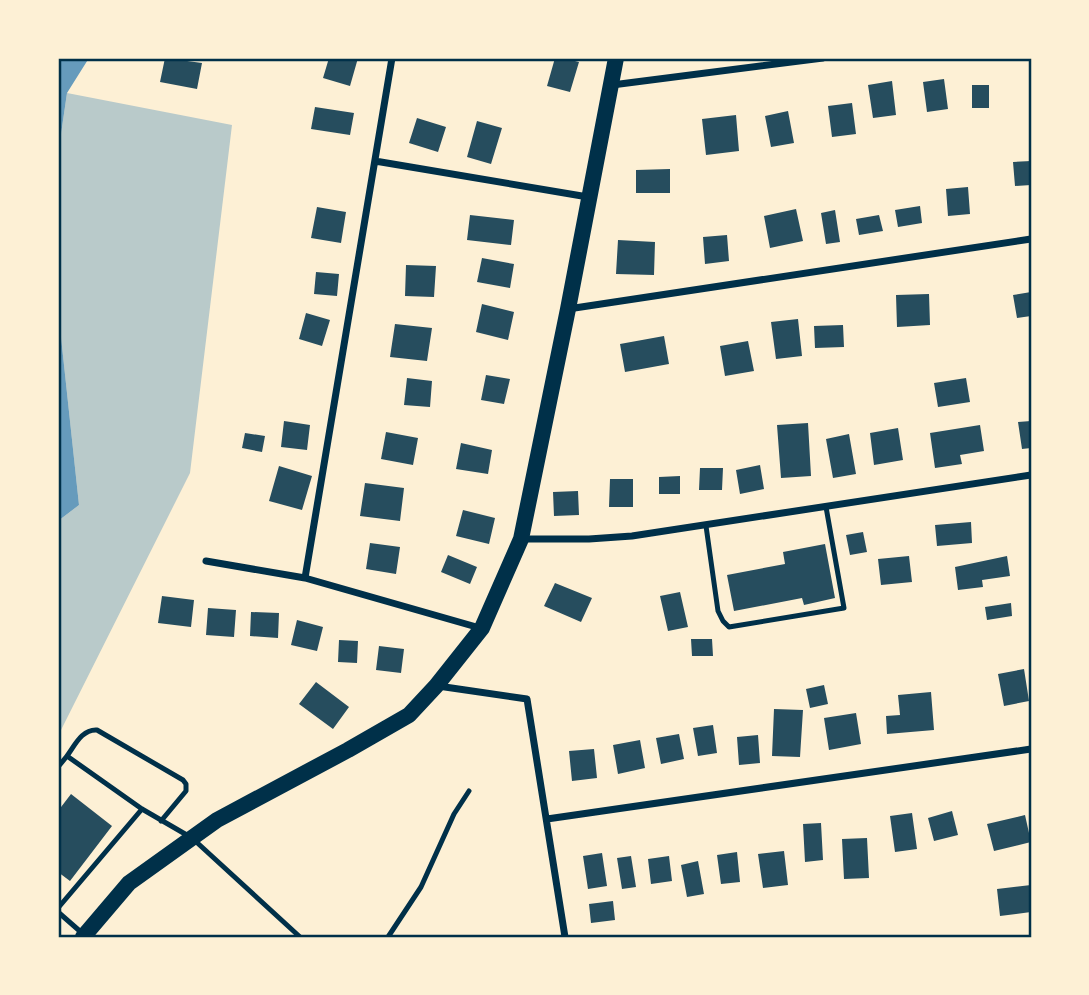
<svg xmlns="http://www.w3.org/2000/svg" width="1089" height="995" font-family="'Crimson Pro',serif">
  <style>
    .green { fill: #b9caca }
    .water { fill: #669bbc }
    .building { fill: #264d5e }
    .lines { fill: none; stroke-linecap: round; stroke-linejoin: round }
    .service { stroke: #003049; stroke-width: 5 }
    .minor { stroke: #003049; stroke-width: 7 }
    .primary { stroke: #003049; stroke-width: 16 }
    .neatline { fill: none; stroke: #003049; stroke-width: 2.5 }
  </style>
  <rect width="100%" height="100%" fill="#fdf0d5"/>
  <!-- green -->
  <path class="green" d="M67,93L232,125L190,473L58,736V521L79,505L58,309V155Z"/>
  <!-- water -->
  <path class="water" d="M58,58H89L67,93L58,155Z
    M58,309L79,505L58,521Z"/>
  <!-- building -->
  <path class="building" d="M165,58L202,63L197,89L160,82Z
    M329,58H358L350,86L323,78Z
    M555,58H563L579,62L570,92L547,86Z
    M944,79L948,109L927,112L923,82Z
    M892,81L896,115L873,118L868,85Z
    M972,85H989V108H972Z
    M852,103L856,134L832,137L828,106Z
    M315,107L354,113L350,135L311,129Z
    M788,111L794,143L771,147L765,116Z
    M736,115L739,151L706,155L702,119Z
    M417,118L446,127L438,152L409,143Z
    M477,121L502,128L491,164L467,157Z
    M1031,161V185L1015,186L1013,162Z
    M670,169V193H636V170Z
    M968,187L970,214L948,216L946,189Z
    M920,206L922,223L898,227L895,210Z
    M317,207L346,212L341,243L311,238Z
    M796,209L803,241L770,248L764,216Z
    M835,210L840,242L826,244L821,213Z
    M470,215L514,220L511,245L467,240Z
    M879,215L883,231L859,235L856,219Z
    M727,235L729,261L705,264L703,237Z
    M618,240L655,242L654,275L616,274Z
    M482,258L514,264L510,288L477,282Z
    M406,265L436,266L434,297L405,296Z
    M316,272L339,274L337,296L314,294Z
    M1031,292V316L1017,318L1013,295Z
    M929,294L930,325L897,327L896,295Z
    M482,304L514,312L508,340L476,332Z
    M306,313L330,320L322,346L299,339Z
    M798,319L802,356L776,359L771,322Z
    M395,324L432,328L427,361L390,357Z
    M843,325L844,347L815,348L814,326Z
    M664,336L669,364L625,372L620,344Z
    M748,341L754,371L725,376L720,346Z
    M486,375L510,379L504,404L481,400Z
    M407,378L432,381L430,407L404,405Z
    M966,378L970,402L938,407L934,383Z
    M284,421L310,425L307,450L281,447Z
    M1031,421V448L1022,449L1018,422Z
    M808,423L811,476L781,478L777,425Z
    M980,425L984,451L960,455L962,464L935,468L930,433Z
    M898,428L903,460L874,465L870,433Z
    M386,432L418,438L413,465L381,459Z
    M245,433L265,436L262,452L242,448Z
    M849,434L856,474L833,478L826,439Z
    M461,443L492,450L488,474L456,469Z
    M760,465L764,489L740,494L736,470Z
    M279,466L312,476L302,510L269,501Z
    M700,468H723L722,490H699Z
    M680,476V494H659V477Z
    M610,479H633V507H609Z
    M365,483L404,488L400,521L360,516Z
    M578,491L579,515L554,516L553,492Z
    M463,510L495,518L489,544L456,536Z
    M971,522L972,543L937,546L935,525Z
    M863,532L867,552L850,555L846,535Z
    M370,543L400,547L396,574L366,569Z
    M825,544L835,598L804,605L802,598L734,611L727,575L785,564L783,552Z
    M448,555L477,567L470,584L441,572Z
    M909,556L912,582L881,585L878,559Z
    M1007,556L1010,576L982,580L983,587L958,590L955,567Z
    M555,583L592,598L581,622L544,606Z
    M680,592L688,627L668,631L660,596Z
    M162,596L194,600L191,627L158,623Z
    M1011,603L1012,616L987,620L985,607Z
    M208,608L236,610L234,637L206,635Z
    M251,612L279,613L278,638L250,636Z
    M297,620L323,627L317,651L291,645Z
    M691,639H712L713,656H692Z
    M339,640L358,641L357,663L338,662Z
    M379,646L404,649L401,673L376,670Z
    M1024,669L1029,701L1004,706L998,674Z
    M316,682L349,707L333,729L299,704Z
    M824,685L828,704L810,708L806,689Z
    M931,692L934,730L887,734L886,716L900,715L898,695Z
    M774,709L803,710L800,757L772,756Z
    M856,713L861,744L829,750L824,718Z
    M713,725L717,753L698,756L693,728Z
    M679,734L684,759L661,764L656,738Z
    M758,735L760,763L739,765L737,737Z
    M640,740L645,768L618,774L613,745Z
    M594,749L597,778L572,781L569,751Z
    M71,794L112,826L70,881L58,872V811Z
    M952,811L958,835L934,841L928,818Z
    M912,813L917,849L895,852L890,816Z
    M1025,815L1031,842L994,851L987,824Z
    M821,823L823,860L805,862L803,824Z
    M867,838L869,878L844,879L842,839Z
    M784,851L788,885L763,888L758,854Z
    M737,852L740,882L721,884L717,855Z
    M602,853L607,886L588,889L583,856Z
    M631,856L636,887L622,889L617,858Z
    M669,856L672,881L651,884L648,859Z
    M698,861L704,894L687,897L681,865Z
    M1031,885V912L1000,916L997,889Z
    M613,901L615,920L591,923L589,904Z"/>
  <g class="lines">
    <!-- service -->
    <path class="service" d="M706,526L718,611L723,621L729,627L844,608L826,507
      M67,756C75,745 82,729 97,730L183,780L186,784V791L161,821
      M58,767L67,756L142,809L192,838L300,937
      M58,908L142,809
      M58,912L82,933
      M388,937L421,887L454,814L469,791"/>
    <!-- minor -->
    <path class="minor" d="M612,85L823,58
      M375,161L588,197
      M568,309L1031,239
      M522,539H589L632,536L1031,475
      M206,561L305,578L480,628
      M305,578L392,58
      M438,686L527,699L565,937
      M547,819L1031,749"/>
    <!-- primary -->
    <path class="primary" d="M83,937L129,883L217,820L348,750L409,715L436,686L482,628L521,539L568,309L616,58"/>
  </g>
  <!-- border -->
  <rect width="1089" height="995" fill="none" stroke="#fdf0d5" stroke-width="119"/>
  <rect x="60" y="60" width="970" height="876" class="neatline"/>
</svg>
